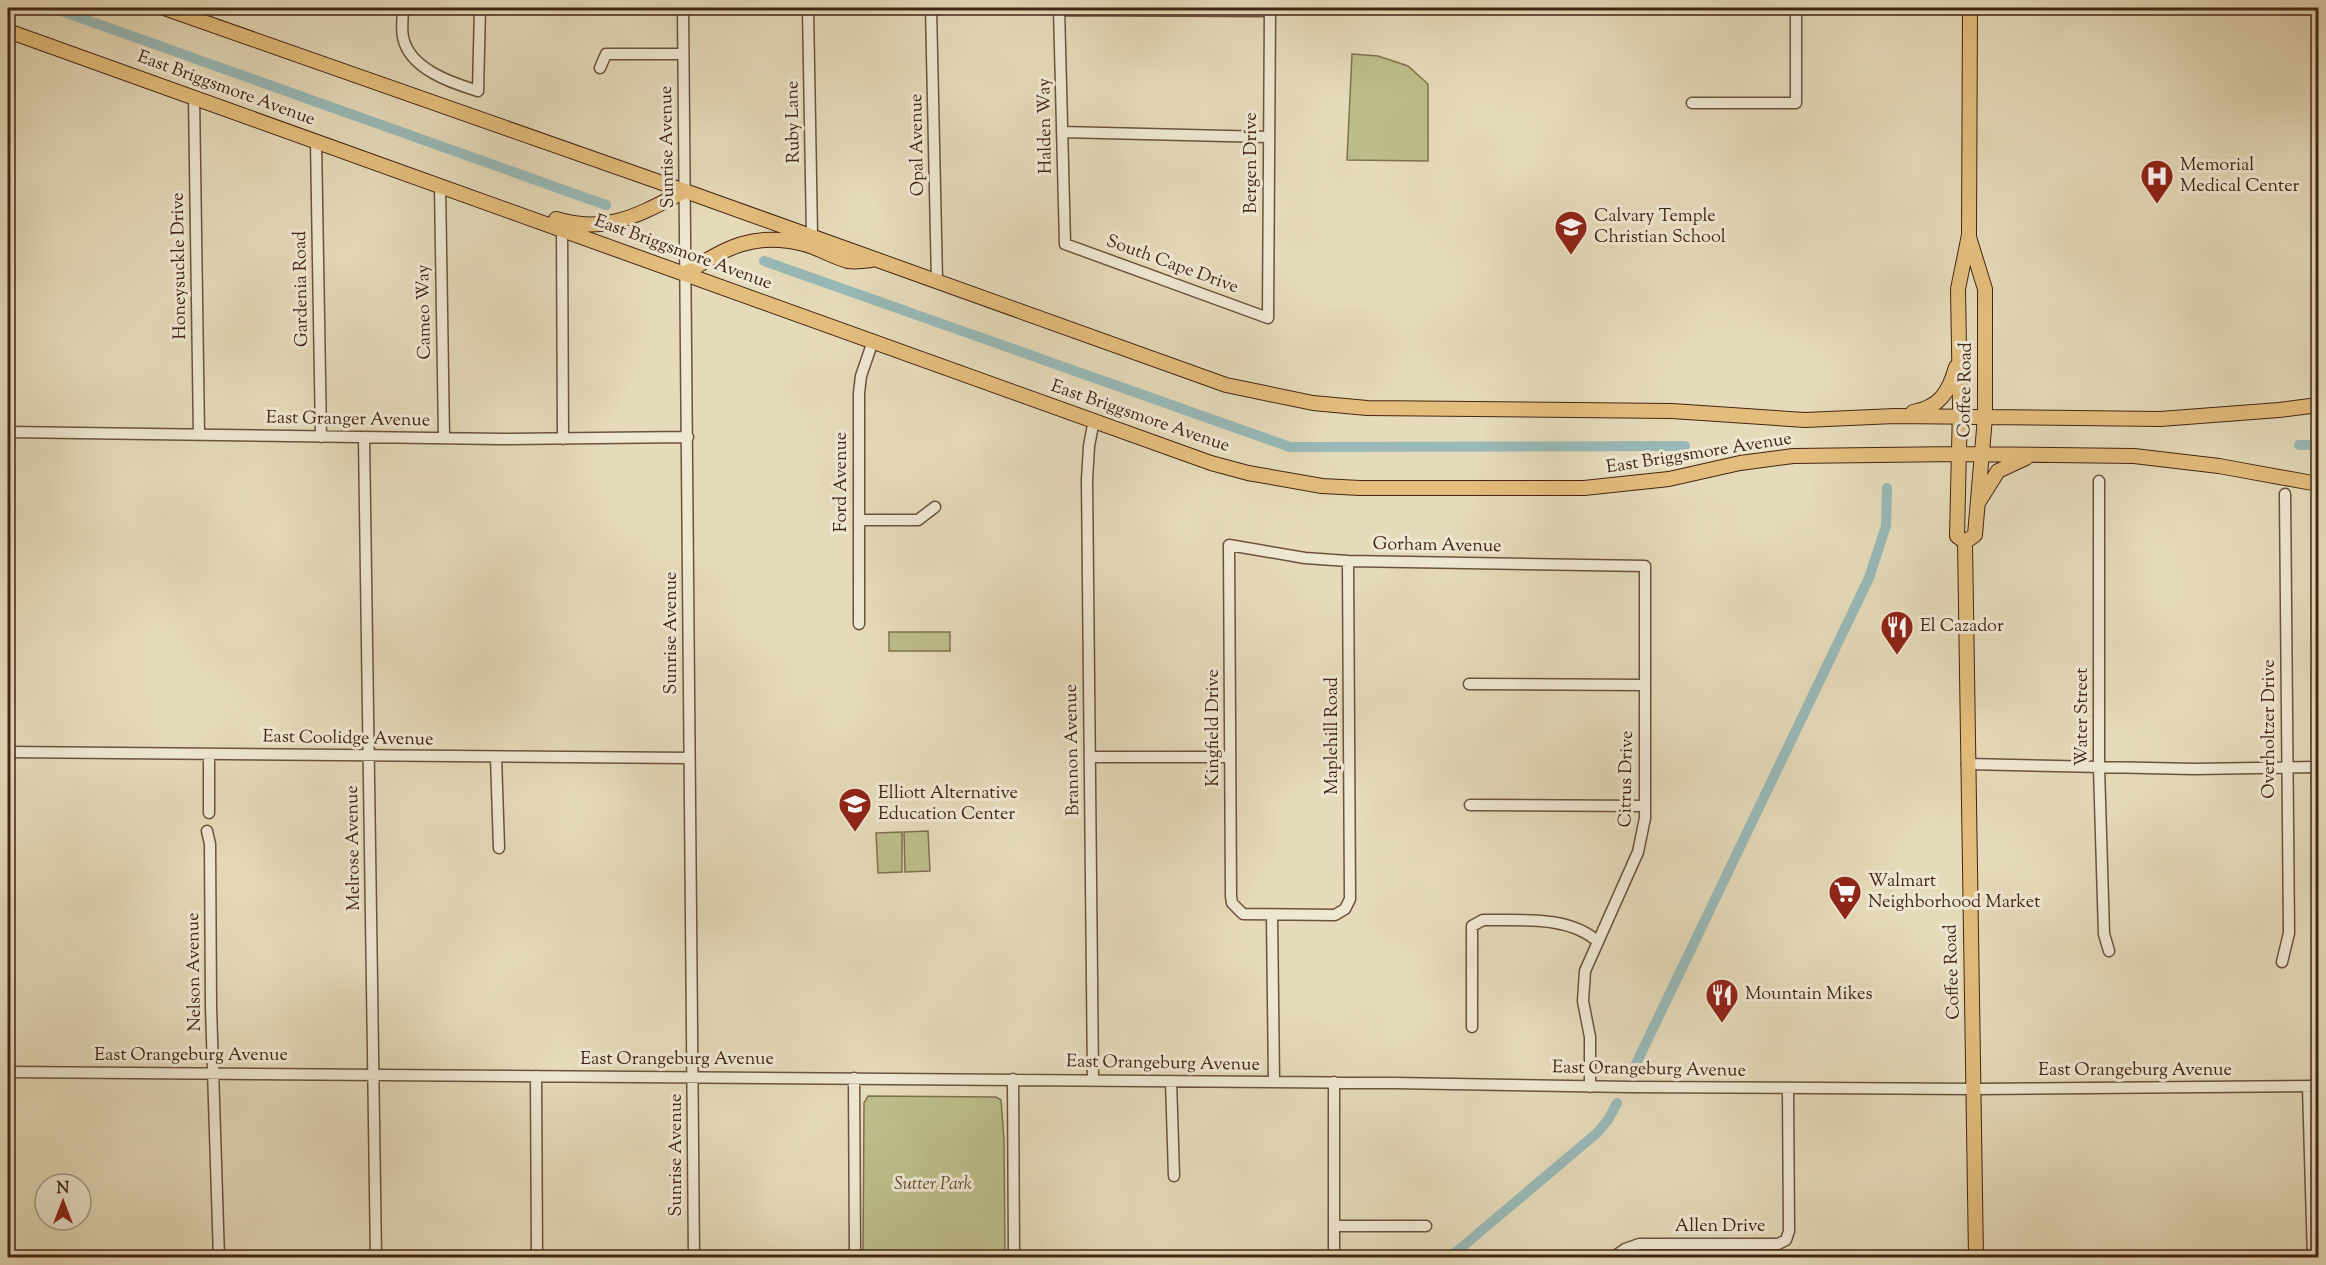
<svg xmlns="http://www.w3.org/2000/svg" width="2326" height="1265" font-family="'Sorts Mill Goudy',serif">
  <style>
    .green { fill: #bcbd8a; stroke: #80714f; stroke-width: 1.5 }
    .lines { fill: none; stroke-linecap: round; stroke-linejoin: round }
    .canal { stroke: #98b9b7; stroke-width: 10 }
    .minor-casing { stroke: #6c523d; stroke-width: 13 }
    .major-casing { stroke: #432514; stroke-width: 16 }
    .minor { stroke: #eee7d2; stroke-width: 10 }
    .major { stroke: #e2bd7c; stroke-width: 14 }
    .labels { text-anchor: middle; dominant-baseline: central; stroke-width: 6; stroke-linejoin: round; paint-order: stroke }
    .street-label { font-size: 18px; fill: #432514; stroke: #eee7d2 }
    .poi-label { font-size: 18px; fill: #432514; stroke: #eee7d2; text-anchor: start }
    .park-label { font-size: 18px; font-style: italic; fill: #614b32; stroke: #eee7d2 }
  </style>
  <rect width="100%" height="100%" fill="#e5dab9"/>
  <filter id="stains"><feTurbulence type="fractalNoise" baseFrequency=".00333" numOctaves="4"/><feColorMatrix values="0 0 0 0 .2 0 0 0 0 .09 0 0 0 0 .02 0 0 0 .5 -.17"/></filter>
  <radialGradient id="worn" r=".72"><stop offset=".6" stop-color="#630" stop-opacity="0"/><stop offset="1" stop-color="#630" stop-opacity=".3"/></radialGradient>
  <!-- green -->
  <path class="green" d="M1352,54L1378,56L1408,66L1428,84V161L1347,160Z
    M889,632H950V651H889Z
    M928,831L930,871L905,872L904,832Z
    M902,832V872L878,873L876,833Z
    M868,1096L996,1097L1001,1100L1004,1140L1005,1257H863L864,1103Z"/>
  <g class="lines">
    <!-- canal -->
    <path class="canal" d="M53,8L606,205
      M764,261L1290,447L1685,446
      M2299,445H2318
      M1635,1066L1869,578L1886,526L1887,488
      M1449,1258L1597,1133L1608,1120L1617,1103"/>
    <!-- minor casing -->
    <g class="minor-casing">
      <path id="minor" d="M403,8C403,17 401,28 403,37C409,69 452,83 478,91L480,8
        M683,8L694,1258
        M808,8L812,236
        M931,8L937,281
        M1059,8L1065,244L1268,318L1270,8
        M1059,10L1270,11
        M600,68L606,54H683
        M194,97L199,435
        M1692,103H1796V8
        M1062,132L1268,137
        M316,141L321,437
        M440,185L444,438
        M562,229L563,439
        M8,432L501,439L688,437
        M364,438L376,1258
        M2099,481V768L2104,934L2109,951
        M859,520H918L935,507
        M1348,561L1350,899L1345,909L1335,915L1243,914L1232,903L1231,896L1229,545L1305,558L1348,561L1645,566V818L1638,852L1585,971L1583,1001L1590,1037V1087
        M859,624V393L861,376L873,341
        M1469,684L1645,685
        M8,752L689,758
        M209,754V813
        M496,757L499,848
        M1090,757H1230
        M1967,764L2194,769L2318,767
        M1470,805L1645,806
        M207,831L210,844L211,1007L219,1258
        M1272,915L1274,1082
        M2282,962L2289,933L2285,494
        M1472,1027V926L1483,920C1520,921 1568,915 1597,941
        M8,1072L1394,1083L1629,1087L1975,1089L2318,1086
        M536,1076L537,1258
        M854,1078L855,1258
        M1013,1079L1014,1258
        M1093,1080L1087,480L1089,446L1094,420
        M1171,1081L1174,1176
        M2308,1087L2313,1258
        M1334,1226H1426
        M1300,1258L1334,1256
        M1334,1258V1082
        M1612,1258L1625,1249L1639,1244H1778L1786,1240L1789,1231L1788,1088"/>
    </g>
    <!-- major casing -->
    <g class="major-casing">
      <path id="major" d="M164,8L685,191L1226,385L1313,403L1367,408L1672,411L1805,420L1895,416L2160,419L2279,410L2318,405
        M8,31L1211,463L1248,473L1322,486L1360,488H1584L1669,479L1740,463L1793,456L1959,454L2134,456L2219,466L2318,484
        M556,219C607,235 642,213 685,191
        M686,273C726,248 754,231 804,244C819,248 833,257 848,261C855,262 864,261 871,260
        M1913,412C1940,407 1949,392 1956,367
        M1978,503L1998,471L2026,458
        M1965,542L1976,1258
        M1965,542L1957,536L1960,407L1958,289L1969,235L1970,8
        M1965,542L1975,535L1985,417V289L1969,237"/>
    </g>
    <!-- minor -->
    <use href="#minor" class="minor"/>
    <!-- major -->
    <use href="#major" class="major"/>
  </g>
  <!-- icons -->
  <defs>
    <g id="hospital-pin" transform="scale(1.725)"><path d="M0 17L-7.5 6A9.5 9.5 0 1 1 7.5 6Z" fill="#8f2418" stroke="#eee7d2"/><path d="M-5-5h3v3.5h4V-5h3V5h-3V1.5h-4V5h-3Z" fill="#fff"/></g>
    <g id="school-pin" transform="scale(1.725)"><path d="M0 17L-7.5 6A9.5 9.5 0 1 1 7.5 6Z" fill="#8f2418" stroke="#eee7d2"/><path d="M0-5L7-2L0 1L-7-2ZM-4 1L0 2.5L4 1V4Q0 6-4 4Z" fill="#fff"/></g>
    <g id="restaurant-pin" transform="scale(1.725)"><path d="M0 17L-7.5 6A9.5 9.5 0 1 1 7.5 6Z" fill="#8f2418" stroke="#eee7d2"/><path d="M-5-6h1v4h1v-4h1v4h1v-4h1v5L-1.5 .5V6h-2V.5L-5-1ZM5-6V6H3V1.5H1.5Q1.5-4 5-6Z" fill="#fff"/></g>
    <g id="supermarket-pin" transform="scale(1.725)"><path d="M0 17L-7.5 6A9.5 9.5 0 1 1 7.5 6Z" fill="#8f2418" stroke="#eee7d2"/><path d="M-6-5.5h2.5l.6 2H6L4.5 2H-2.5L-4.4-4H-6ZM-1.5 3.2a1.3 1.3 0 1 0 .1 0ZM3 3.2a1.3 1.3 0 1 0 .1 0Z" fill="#fff"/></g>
  </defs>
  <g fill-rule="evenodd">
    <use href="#hospital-pin" x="2157" y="176"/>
    <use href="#school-pin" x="1571" y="227"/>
    <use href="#restaurant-pin" x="1897" y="627"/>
    <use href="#school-pin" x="855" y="804"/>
    <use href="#supermarket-pin" x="1845" y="892"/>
    <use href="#restaurant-pin" x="1722" y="995"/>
  </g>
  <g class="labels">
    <!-- street labels -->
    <g class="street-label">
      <text transform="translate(226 89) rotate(20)">East Briggsmore Avenue</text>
      <text transform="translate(794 122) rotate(-91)">Ruby Lane</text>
      <text transform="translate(1046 126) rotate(-91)">Halden Way</text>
      <text transform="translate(918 145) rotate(-91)">Opal Avenue</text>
      <text transform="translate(668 147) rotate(-91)">Sunrise Avenue</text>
      <text transform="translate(1252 163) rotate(-90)">Bergen Drive</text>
      <text transform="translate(683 253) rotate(20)">East Briggsmore Avenue</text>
      <text transform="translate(1172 265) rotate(20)">South Cape Drive</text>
      <text transform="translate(180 266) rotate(-91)">Honeysuckle Drive</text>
      <text transform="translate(302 289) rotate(-91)">Gardenia Road</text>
      <text transform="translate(425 312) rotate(-91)">Cameo Way</text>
      <text transform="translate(1966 390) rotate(-89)">Coffee Road</text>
      <text transform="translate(1140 417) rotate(19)">East Briggsmore Avenue</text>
      <text transform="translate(348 420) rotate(1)">East Granger Avenue</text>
      <text transform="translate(1699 454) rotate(-9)">East Briggsmore Avenue</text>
      <text transform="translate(842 482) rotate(-90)">Ford Avenue</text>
      <text transform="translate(1437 546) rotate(1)">Gorham Avenue</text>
      <text transform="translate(672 633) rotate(-90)">Sunrise Avenue</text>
      <text transform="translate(2083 717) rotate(-90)">Water Street</text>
      <text transform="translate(1214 728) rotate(-90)">Kingfield Drive</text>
      <text transform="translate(2270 729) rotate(-90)">Overholtzer Drive</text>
      <text transform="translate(1333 736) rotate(-90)">Maplehill Road</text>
      <text transform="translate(348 739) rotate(1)">East Coolidge Avenue</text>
      <text transform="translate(1073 750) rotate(-91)">Brannon Avenue</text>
      <text transform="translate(1627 779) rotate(-89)">Citrus Drive</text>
      <text transform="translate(354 848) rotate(-91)">Melrose Avenue</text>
      <text transform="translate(195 972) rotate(-91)">Nelson Avenue</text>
      <text transform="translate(1953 972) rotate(-92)">Coffee Road</text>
      <text x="191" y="1056">East Orangeburg Avenue</text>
      <text x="677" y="1060">East Orangeburg Avenue</text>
      <text transform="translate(1163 1064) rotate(1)">East Orangeburg Avenue</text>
      <text transform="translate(1649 1070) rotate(1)">East Orangeburg Avenue</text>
      <text x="2135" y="1071">East Orangeburg Avenue</text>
      <text transform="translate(677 1155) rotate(-90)">Sunrise Avenue</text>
      <text x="1720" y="1227">Allen Drive</text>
    </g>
    <!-- poi labels -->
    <g class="poi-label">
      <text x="2180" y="166">Memorial<tspan x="2180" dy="21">Medical Center</tspan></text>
      <text x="1594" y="217">Calvary Temple<tspan x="1594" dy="21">Christian School</tspan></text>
      <text x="1920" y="627">El Cazador</text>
      <text x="878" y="794">Elliott Alternative<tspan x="878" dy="21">Education Center</tspan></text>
      <text x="1868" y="882">Walmart<tspan x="1868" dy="21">Neighborhood Market</tspan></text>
      <text x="1745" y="995">Mountain Mikes</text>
    </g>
    <!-- park labels -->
    <g class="park-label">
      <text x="933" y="1185">Sutter Park</text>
    </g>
  </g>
  <!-- margin -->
  <rect width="2326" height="1265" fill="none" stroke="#e5dab9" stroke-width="30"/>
  <rect x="9" y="9" width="2308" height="1247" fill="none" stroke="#432514" stroke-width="3"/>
  <rect x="15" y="15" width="2296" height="1235" fill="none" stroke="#432514" stroke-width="1.5"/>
  <!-- north arrow -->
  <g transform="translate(63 1202)"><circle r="28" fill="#eee7d2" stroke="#aa9986" stroke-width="1.5"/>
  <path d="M0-4.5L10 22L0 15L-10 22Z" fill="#8f2418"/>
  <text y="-9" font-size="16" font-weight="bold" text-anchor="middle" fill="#432514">N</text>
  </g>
  <rect width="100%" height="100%" filter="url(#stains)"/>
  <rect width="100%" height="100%" fill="url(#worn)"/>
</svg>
